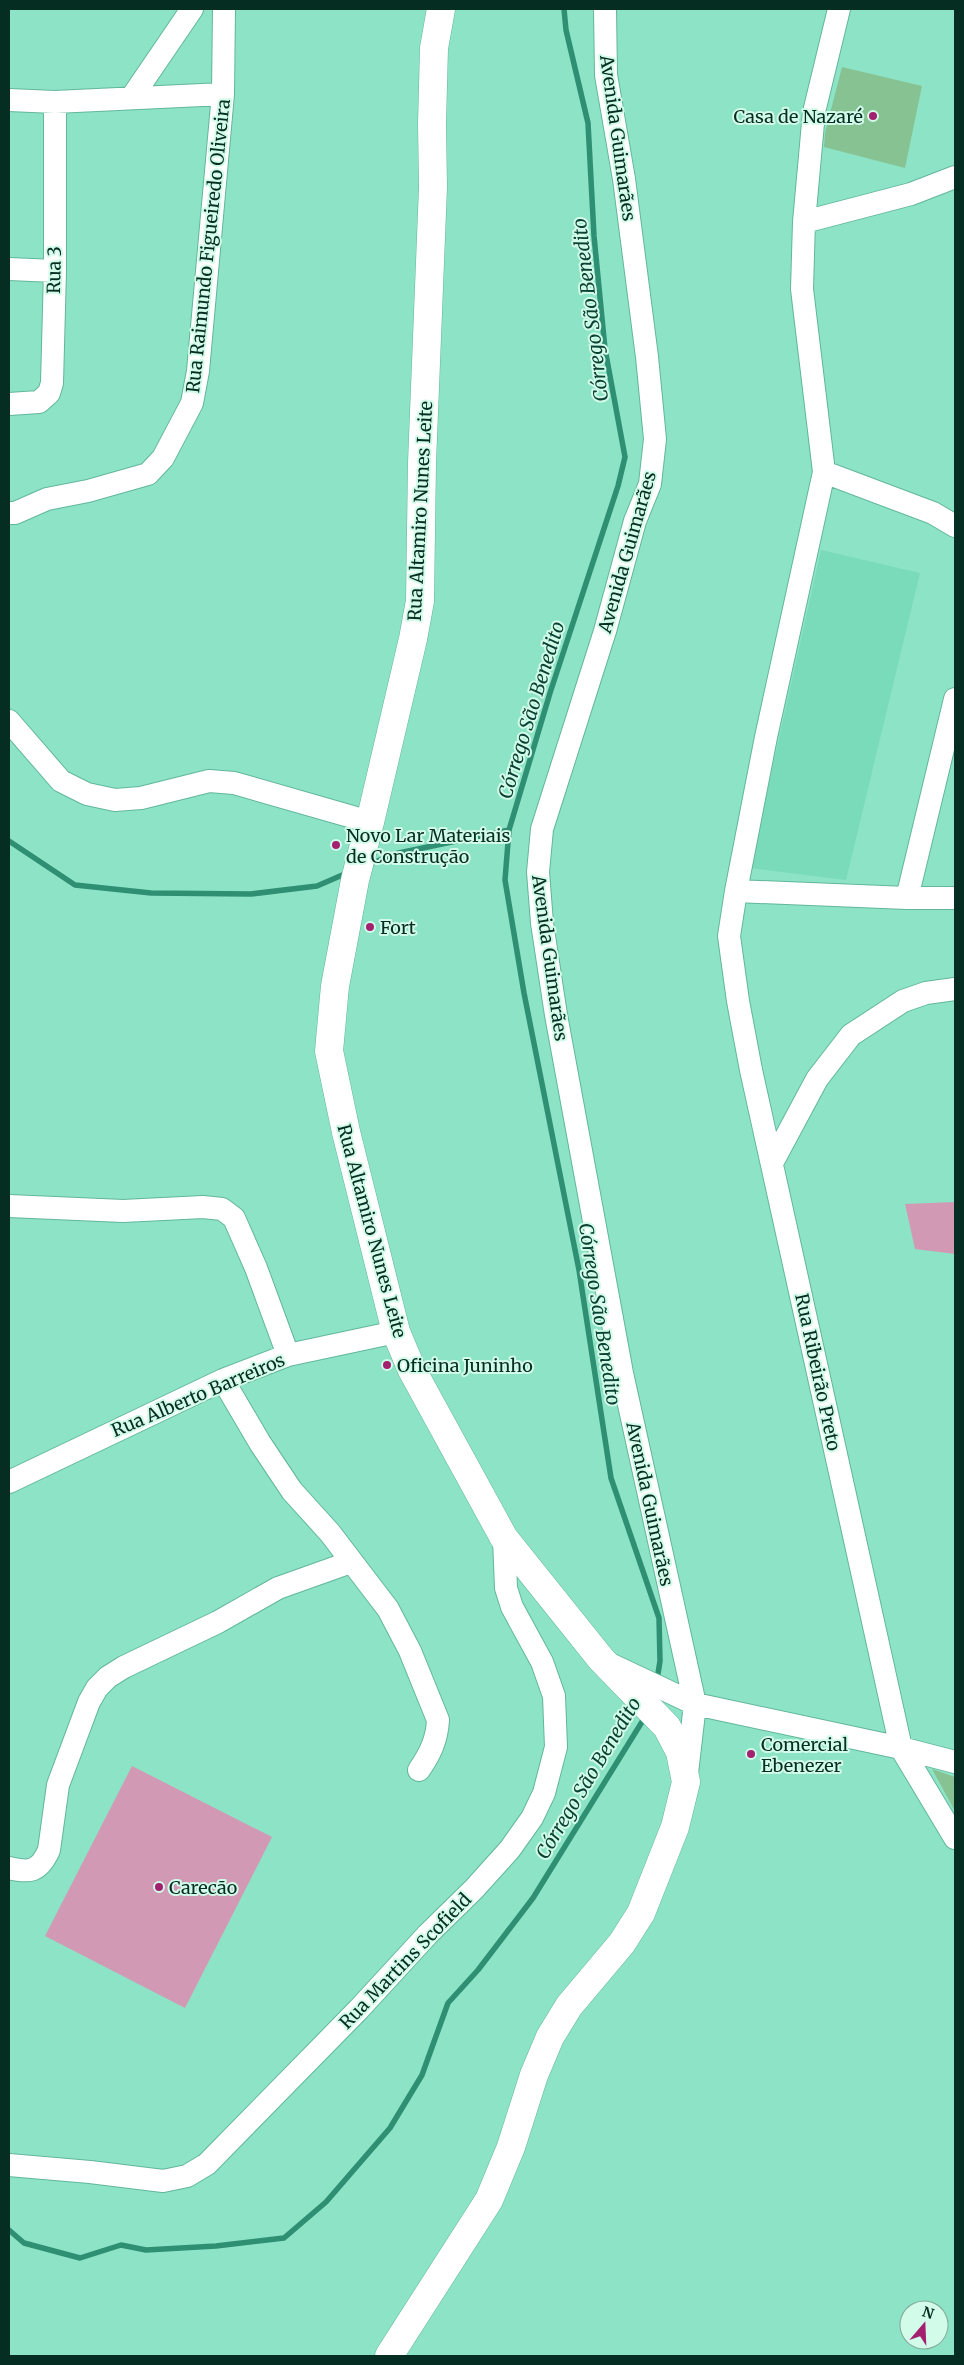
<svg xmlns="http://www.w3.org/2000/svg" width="964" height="2365" font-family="Merriweather,serif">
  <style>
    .built { fill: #7adbba }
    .green { fill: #d299b4 }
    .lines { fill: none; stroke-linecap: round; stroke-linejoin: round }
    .stream { stroke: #2f8f72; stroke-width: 5.5 }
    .building { fill: #87c392 }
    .minor-casing { stroke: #62b79a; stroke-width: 24 }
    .major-casing { stroke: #62b79a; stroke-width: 29 }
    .minor { stroke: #fff; stroke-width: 22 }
    .major { stroke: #fff; stroke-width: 28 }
    .poi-dot { fill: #a42170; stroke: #d2fbea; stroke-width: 2 }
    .labels { text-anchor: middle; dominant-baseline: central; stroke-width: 4; stroke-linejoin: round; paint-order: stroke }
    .poi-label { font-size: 18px; fill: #062d21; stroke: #d2fbea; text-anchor: start }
    .street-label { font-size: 18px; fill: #062d21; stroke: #d2fbea }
    .water-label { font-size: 19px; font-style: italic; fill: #0a4132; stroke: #d2fbea }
  </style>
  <rect width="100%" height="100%" fill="#8de3c5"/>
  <!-- built -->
  <path class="built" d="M821,550L920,573L846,880L750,868Z"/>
  <!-- green -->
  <path class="green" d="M955,1202V1254L915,1249L905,1204Z
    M132,1766L272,1837L185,2008L45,1936Z"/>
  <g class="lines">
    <!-- stream -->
    <path class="stream" d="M564,9L566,30L588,123L594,236L605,349L625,457L618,486L550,693L509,830L505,880L524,993L579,1270L611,1478L659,1618L660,1661L657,1680
      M9,841L75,885L151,893L251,894L317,886L347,873
      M368,865L394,854L509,830
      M9,2230L24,2243L80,2258L121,2245L146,2250L216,2246L284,2238L326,2202L390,2128L422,2075L448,2003L478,1970L533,1898L645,1717"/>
  </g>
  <!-- building -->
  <path class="building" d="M842,67L922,86L905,168L824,147L825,133Z
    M932,1769L955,1777V1811Z"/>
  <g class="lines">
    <!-- minor casing -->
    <g class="minor-casing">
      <path id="minor" d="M605,9L606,75L624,179L647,357L655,439L650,484L635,521L605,631L542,829L538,872L542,923L556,1015L622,1373L695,1704
        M839,9L814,112L804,222L802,289L824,472L766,737L736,891L729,936L738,1001L751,1070L901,1748L955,1838
        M132,97L192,9
        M9,100L55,102L223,94
        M804,222L911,194L955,177
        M9,269L55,271
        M9,404L39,402L49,393L52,383L55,271V102
        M824,472L933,513L955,526
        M9,513H15L47,499L88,491L148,474L163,458L192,403L198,371L223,94L224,9
        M9,721L61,781L87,794L115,800L141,798L209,781L234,783L370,822
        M736,891L907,898H955
        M907,898L955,699
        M772,1163L817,1079L851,1035L903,1001L926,993L955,989
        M9,1206L123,1211L203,1207L222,1209L234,1218L256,1268L288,1355
        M223,1380L260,1443L292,1491L330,1533L388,1609L410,1651L438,1720C437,1740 430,1754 419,1770
        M9,1482L223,1380L288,1355L396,1332
        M612,1665L695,1704
        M687,1773L695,1704L901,1748L955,1762
        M9,1868C30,1873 39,1872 49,1850L58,1785L89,1702L97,1688L108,1677L124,1667L218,1622L278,1588L351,1562
        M9,2165L90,2172L163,2181L187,2176L207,2164L359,2009L428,1934L474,1889L510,1849L532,1818L544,1793L556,1747L554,1696L542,1662L512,1607L506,1588L504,1538"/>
    </g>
    <!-- major casing -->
    <g class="major-casing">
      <path id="major" d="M389,2356L489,2200L511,2147L534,2075L550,2037L569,2006L622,1943L641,1913L675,1827L686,1782L680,1752L667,1727L601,1659L504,1538L412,1370L396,1332L346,1132L329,1051L335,986L355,880L370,822L413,639L420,601L422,463L433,187L432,124L434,48L441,9"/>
    </g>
    <!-- minor -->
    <use href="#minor" class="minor"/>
    <!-- major -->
    <use href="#major" class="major"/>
  </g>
  <!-- markers -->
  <g class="poi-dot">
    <circle cx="873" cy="116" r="5"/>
    <circle cx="336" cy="845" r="5"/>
    <circle cx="370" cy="927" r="5"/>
    <circle cx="387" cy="1365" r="5"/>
    <circle cx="751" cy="1754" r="5"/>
    <circle cx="159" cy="1887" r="5"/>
  </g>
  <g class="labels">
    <!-- poi labels -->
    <g class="poi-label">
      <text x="863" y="116" text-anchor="end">Casa de Nazaré</text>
      <text x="346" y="835">Novo Lar Materiais<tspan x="346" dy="21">de Construção</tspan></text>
      <text x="380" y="927">Fort</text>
      <text x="397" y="1365">Oficina Juninho</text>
      <text x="761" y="1744">Comercial<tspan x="761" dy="21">Ebenezer</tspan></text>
      <text x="169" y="1887">Carecão</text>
    </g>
    <!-- street labels -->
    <g class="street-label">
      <text transform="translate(618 138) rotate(82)">Avenida Guimarães</text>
      <text transform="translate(208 246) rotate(-84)">Rua Raimundo Figueiredo Oliveira</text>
      <text transform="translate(54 270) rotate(-89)">Rua 3</text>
      <text transform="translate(420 511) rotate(-87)">Rua Altamiro Nunes Leite</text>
      <text transform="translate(627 552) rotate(-74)">Avenida Guimarães</text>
      <text transform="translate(550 958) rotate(82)">Avenida Guimarães</text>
      <text transform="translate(372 1231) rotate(75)">Rua Altamiro Nunes Leite</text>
      <text transform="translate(818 1372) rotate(78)">Rua Ribeirão Preto</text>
      <text transform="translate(198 1395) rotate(-23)">Rua Alberto Barreiros</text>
      <text transform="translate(650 1504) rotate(78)">Avenida Guimarães</text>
      <text transform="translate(405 1961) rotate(-46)">Rua Martins Scofield</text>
    </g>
    <!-- water labels -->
    <g class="water-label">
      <text transform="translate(590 310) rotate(-97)">Córrego São Benedito</text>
      <text transform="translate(531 710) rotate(-73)">Córrego São Benedito</text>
      <text transform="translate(600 1314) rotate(81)">Córrego São Benedito</text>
      <text transform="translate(588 1778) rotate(-59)">Córrego São Benedito</text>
    </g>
  </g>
  <!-- border -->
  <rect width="964" height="2365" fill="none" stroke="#062d21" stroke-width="20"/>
  <!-- north arrow -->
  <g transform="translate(924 2325) rotate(19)"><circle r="24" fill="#d2fbea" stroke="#80a99a"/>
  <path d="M0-4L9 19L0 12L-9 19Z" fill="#a42170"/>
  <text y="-8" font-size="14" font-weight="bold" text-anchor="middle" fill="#062d21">N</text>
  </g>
</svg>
